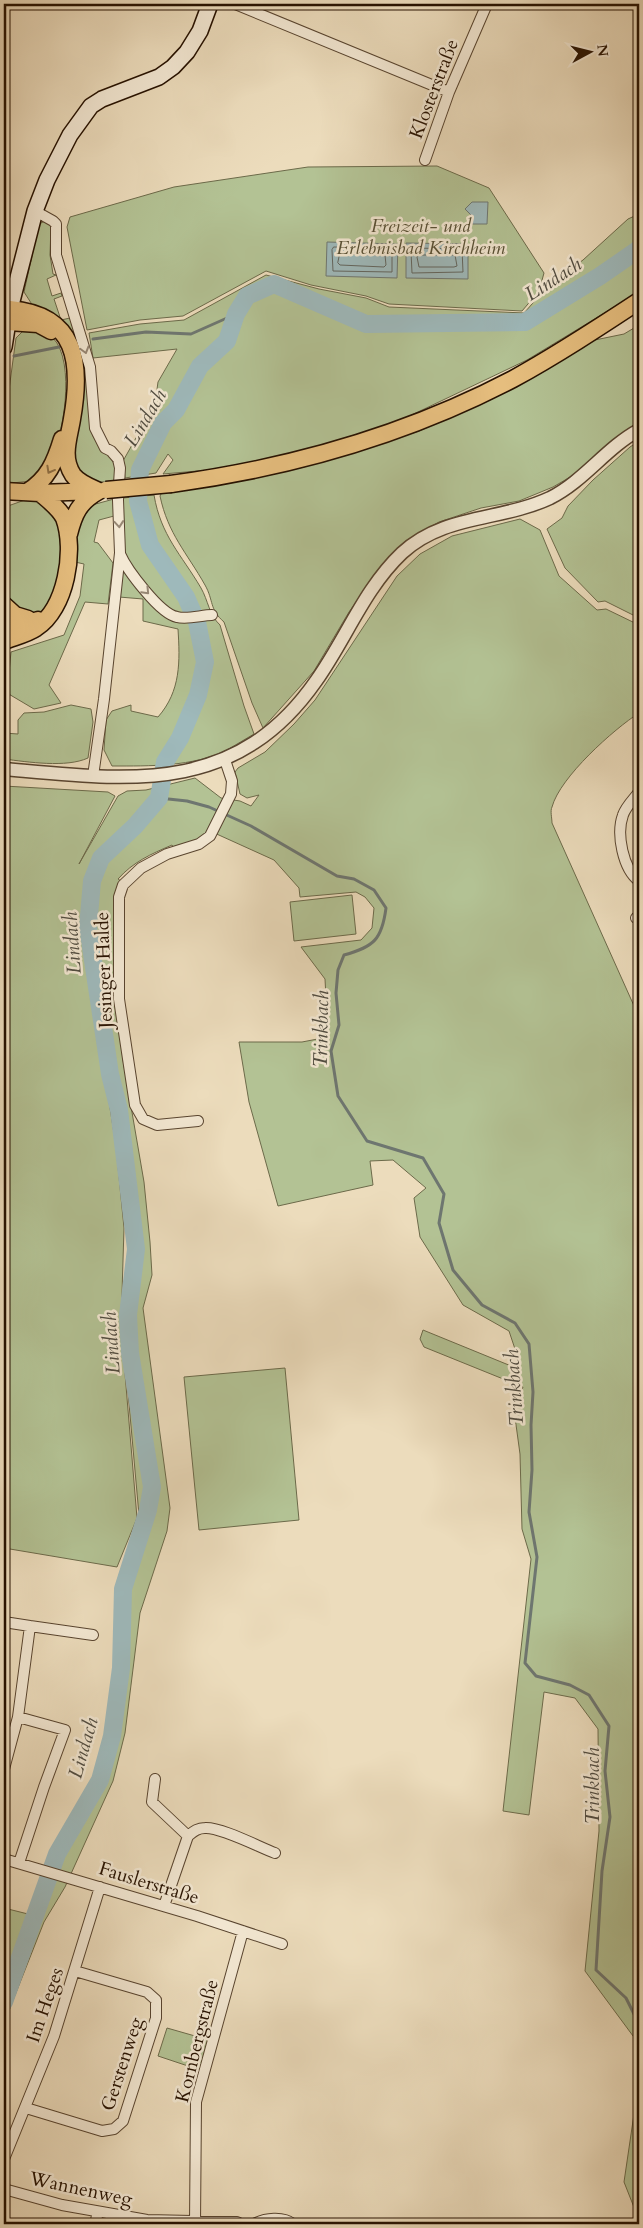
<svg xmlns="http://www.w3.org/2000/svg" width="643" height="2228" font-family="Cardo,serif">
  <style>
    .green { fill: #b3c294; stroke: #6c6a4a }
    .water { fill: #9eb9bb; stroke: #6e7670 }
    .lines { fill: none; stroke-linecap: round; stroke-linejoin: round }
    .shore { stroke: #62655e; stroke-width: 1 }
    .stream { stroke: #6e7670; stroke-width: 3 }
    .river { stroke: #9eb9bb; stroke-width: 18 }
    .minor-casing { stroke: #58442f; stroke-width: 12 }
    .tertiary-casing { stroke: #58442f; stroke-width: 15 }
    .secondary-casing { stroke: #261100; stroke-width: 18 }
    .primary-casing { stroke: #261100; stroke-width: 19 }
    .minor { stroke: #f3e8d3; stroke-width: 10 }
    .tertiary { stroke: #f3e8d3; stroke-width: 12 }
    .secondary { stroke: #f3e8d3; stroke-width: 15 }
    .primary { stroke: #e6be7e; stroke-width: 16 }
    .primary-bridge-casing { stroke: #261100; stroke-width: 19; stroke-linecap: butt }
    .primary-bridge { stroke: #e6be7e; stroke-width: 16 }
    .oneway { stroke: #978774 }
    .oneway2 { stroke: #907045 }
    .labels { text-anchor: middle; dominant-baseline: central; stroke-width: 5; stroke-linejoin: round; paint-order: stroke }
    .street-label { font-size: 19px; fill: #261100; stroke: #f3e8d3 }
    .park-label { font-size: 19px; font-style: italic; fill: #574f34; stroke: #f3e8d3 }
    .water-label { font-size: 20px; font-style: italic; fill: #504c41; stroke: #f3e8d3 }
  </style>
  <rect width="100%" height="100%" fill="#ecdcbc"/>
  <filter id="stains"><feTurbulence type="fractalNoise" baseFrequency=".004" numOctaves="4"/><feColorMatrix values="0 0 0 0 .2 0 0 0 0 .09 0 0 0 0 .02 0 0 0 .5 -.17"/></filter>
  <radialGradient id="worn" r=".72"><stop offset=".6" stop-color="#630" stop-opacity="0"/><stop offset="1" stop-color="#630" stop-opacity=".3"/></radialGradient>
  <!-- green -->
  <path class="green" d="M437,166L489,188L544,273L539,291L522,311L389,304L366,296L311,285L266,271L183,316L140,320L87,330L67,227L70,217L174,187L308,167Z
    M639,214V292L527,360L399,421L295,454L220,469L163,474L173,460L168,454L156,473L125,478L123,461L155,404L158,382L177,349L93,358L89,333L140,324L184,320L266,275L319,289L366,298L389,307L524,313L549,285L583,260L628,219Z
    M45,221L51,225L50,255L53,274L56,275L47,279L52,296L61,293L62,296L54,299L61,320L70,318L87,370L93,436C103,455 118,456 116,480C92,485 90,480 72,465L79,363L33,306L24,292L39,224Z
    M639,325V422L605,447L572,476L553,487L519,501L481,508L439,522L411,538L384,563L349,612L314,671L263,728L252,703L224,622C209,609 214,601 205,585C187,553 168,534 160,496L162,492L239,481L304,467L419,431L492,399L590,341L624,334Z
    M24,330C35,331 45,330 53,338C76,361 64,440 48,465C44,471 36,476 31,481L12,483L4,479L6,412L16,338Z
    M639,441V618L605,601L598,602L565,568L547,529L562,518L568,506L593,480L630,447Z
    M154,495C161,536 181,554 201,588C208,600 209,615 220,625L244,706L254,734C245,739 236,745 227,750C193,767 149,766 112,766L104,750L106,720L112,711L131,705V711L158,717C181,691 180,661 178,629L143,621V599L119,597L123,531V498Z
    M114,499V516L99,520L94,542L98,543L113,563L108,604L85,602L49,685L61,703L34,709L7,693L11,652L64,635L80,596L84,564L75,562L77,526L92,505Z
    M25,500H35L43,503L56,514L64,543L54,597L40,613L23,615L6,598L4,579L5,507Z
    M520,519L540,530L559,576L597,610L606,609L639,625V713C614,729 560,777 552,807C550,811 552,818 552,823L639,1017V2078L636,2040L585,1971L599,1831L598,1729L575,1698L544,1692L529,1815L503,1811L531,1559L522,1529L520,1454L514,1410L523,1387L424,1347L420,1339L423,1330L516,1368L515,1349L509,1331L463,1305L420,1237L414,1198L426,1188L393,1160L370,1161L373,1185L278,1206L249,1102L239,1042H302L328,1037L325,979L301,947L361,940L372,928L374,908L365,897L356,892L300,897L299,888L274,860L210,831L201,838L174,848L172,845C151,854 133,862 118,879L121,881L114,897L116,999L123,1060L144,1182L150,1242L152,1275L143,1308L170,1508L167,1531L140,1613L125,1733L113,1781L65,1887L44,1922L4,2023V1908L28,1914L49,1860L96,1778L119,1665L116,1585L139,1515L122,1326L128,1265L127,1217L120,1147L82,930L116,1146L124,1228L121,1326L137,1518L117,1567L4,1548V786L108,792L115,796L79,864L118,796L127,791L146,790L195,778L221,798L240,801L251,806L259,795L247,798L240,794L235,772L238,768L265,752L294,724L315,700L397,576L420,554L452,536Z
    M71,705L91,709L93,722L88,758C66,768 28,762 4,759V733L18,734V720L24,713L44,712Z
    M352,895L356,934L294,941L290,902Z
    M285,1368L299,1520L199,1530L184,1377Z
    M167,2028L209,2040L200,2070L158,2056Z
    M639,2080V2220L624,2182Z"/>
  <!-- water -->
  <path class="water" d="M472,202H488L487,224H472V216L465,209Z
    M327,242L398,244L397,278L326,276Z
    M406,243L468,244V279L406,278Z"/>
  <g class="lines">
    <!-- shore -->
    <path class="shore" d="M334,247L392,249V272L333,271L332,250Z
      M413,248L462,249L463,272L412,273L411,251Z
      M340,254L385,255L386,265L384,267L340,265L338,263Z
      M419,255H455L457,266L454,267H419L417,257Z"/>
    <!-- stream -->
    <path class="stream" d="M93,339L146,332L191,334L236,314
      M14,356L59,347
      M159,798L187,801L209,807L251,826L337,876L354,879L374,890L386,908C382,939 374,947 344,955L338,970L336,993L339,1025L331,1051L338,1096L367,1141L423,1158L444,1194L439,1223L453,1270L482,1305L515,1323L529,1344L533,1392L531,1425L532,1470L529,1512L537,1557L525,1663L536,1676L570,1685L589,1695L609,1726L605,1771L610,1817L602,1871L596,1970L626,1998L639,2024
      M639,2166L635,2169L639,2191"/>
    <!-- river -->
    <path class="river" d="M4,2002L57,1854L100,1780L112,1736L121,1668L123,1589L148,1510L152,1487L130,1353L128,1315L136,1249L119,1110L110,1074L88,927L92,881L101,858L135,826L159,798L165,762L180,738L198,695L205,662L197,622L186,597L150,545L138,501L140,470L163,423L176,410L200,366L227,341L236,314L247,296L274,284L366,324L525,322L600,276L639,249"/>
    <!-- minor casing -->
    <g class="minor-casing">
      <path id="minor" d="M235,4L449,92
        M425,160L449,92L487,4
        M35,211L53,221L56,224V255L90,367L95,428L105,448L111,451L118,459L120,468L118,500L120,553L104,699L93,776
        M120,554C127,570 160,614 177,617C187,620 202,615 212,615
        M639,792C634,799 626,806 623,815C616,834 623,869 639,881
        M636,918L639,915
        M198,1121L157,1125L143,1119L135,1105L119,999V897L123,885L141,868L167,854L199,844L210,836L231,794L232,781L225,760
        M4,1622L30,1626L18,1717L4,1769
        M30,1626L93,1635
        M18,1717L65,1730L44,1787L19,1863
        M155,1779L152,1802L188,1836
        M4,1859L197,1916L282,1944
        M164,1906L188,1836C193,1832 197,1828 205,1828C221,1827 259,1847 275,1853
        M26,2108L102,2131L114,2129L123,2121L156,2018V2000L147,1992L75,1971
        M4,2159L54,2036L100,1887
        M4,2189L62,2205L147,2220L237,2222L241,2224
        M95,2224L98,2212
        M195,2224L196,2102L243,1931
        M254,2224C265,2218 283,2216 293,2224"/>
    </g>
    <!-- tertiary casing -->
    <g class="tertiary-casing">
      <path id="tertiary" d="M4,769C127,780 235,797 316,681C346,639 364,589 402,553C444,514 501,521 550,498C584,481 606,448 639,430"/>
    </g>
    <!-- secondary casing -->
    <g class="secondary-casing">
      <path id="secondary" d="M4,347L10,309L35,211L47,180L70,135L91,106L102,99L159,77L173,67L187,52L200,31L210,4"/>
    </g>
    <!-- primary casing -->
    <g class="primary-casing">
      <path id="primary" d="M10,309C77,315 82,363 72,419C69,438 61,457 73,475C79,483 90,487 99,491
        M8,322L38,324L51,331
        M171,484C289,468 408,434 513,379C557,355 598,328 639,301
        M4,491L40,493L96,491
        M27,492C48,479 55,462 62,439
        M69,534C74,514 79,502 99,491
        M4,605L15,615L28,619
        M4,621L25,625L38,620
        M4,641C14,637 27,634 36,628C66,609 76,550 64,518C59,508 48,500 40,493"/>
    </g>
    <!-- minor -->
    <use href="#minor" class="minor"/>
    <!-- tertiary -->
    <use href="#tertiary" class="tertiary"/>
    <!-- secondary -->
    <use href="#secondary" class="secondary"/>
    <!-- primary -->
    <use href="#primary" class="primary"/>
    <!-- primary-bridge casing -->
    <g class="primary-bridge-casing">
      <path id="primary-bridge" d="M106,490L171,484"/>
    </g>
    <!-- primary-bridge -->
    <use href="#primary-bridge" class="primary-bridge"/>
  </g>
  <!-- one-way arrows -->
  <defs><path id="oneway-chevron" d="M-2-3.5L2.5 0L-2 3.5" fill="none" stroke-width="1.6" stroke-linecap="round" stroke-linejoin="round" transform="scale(1.25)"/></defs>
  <g class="oneway">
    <use href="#oneway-chevron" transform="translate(85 350) rotate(74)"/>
    <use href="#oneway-chevron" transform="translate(119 524) rotate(85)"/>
    <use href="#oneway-chevron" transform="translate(146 591) rotate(46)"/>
  </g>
  <use class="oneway2" href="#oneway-chevron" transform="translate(50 470) rotate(119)"/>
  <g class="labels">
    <!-- street labels -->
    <g class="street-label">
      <text transform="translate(434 89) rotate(-69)">Klosterstraße</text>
      <text transform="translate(104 970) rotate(-92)">Jesinger Halde</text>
      <text transform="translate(149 1883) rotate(17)">Fauslerstraße</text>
      <text transform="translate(45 2005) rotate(-71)">Im Heges</text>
      <text transform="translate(197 2041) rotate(-76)">Kornbergstraße</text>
      <text transform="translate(122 2064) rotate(-72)">Gerstenweg</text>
      <text transform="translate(81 2189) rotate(12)">Wannenweg</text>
    </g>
    <!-- park labels -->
    <g class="park-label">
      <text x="421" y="226">Freizeit- und<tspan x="421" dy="22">Erlebnisbad Kirchheim</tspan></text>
    </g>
    <!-- water labels -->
    <g class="water-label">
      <text transform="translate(553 279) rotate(-33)">Lindach</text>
      <text transform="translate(145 418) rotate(-59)">Lindach</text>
      <text transform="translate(72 943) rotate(-94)">Lindach</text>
      <text transform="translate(321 1029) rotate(-89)">Trinkbach</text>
      <text transform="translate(111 1343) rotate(-94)">Lindach</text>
      <text transform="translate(514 1388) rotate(-94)">Trinkbach</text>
      <text transform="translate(83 1748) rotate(-74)">Lindach</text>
      <text transform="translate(592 1786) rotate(-90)">Trinkbach</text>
    </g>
  </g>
  <!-- margin -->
  <rect width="643" height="2228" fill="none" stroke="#ecdcbc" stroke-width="20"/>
  <rect x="5" y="5" width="633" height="2218" fill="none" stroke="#261100" stroke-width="2.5"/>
  <rect x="10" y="10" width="623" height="2208" fill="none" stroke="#261100"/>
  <!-- north arrow -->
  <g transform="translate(590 52) rotate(83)" stroke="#f3e8d3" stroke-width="4" paint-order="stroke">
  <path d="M0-4L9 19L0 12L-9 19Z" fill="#261100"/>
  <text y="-8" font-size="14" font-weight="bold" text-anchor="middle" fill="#261100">N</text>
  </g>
  <rect width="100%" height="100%" filter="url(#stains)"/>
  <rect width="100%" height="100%" fill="url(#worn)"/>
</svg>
